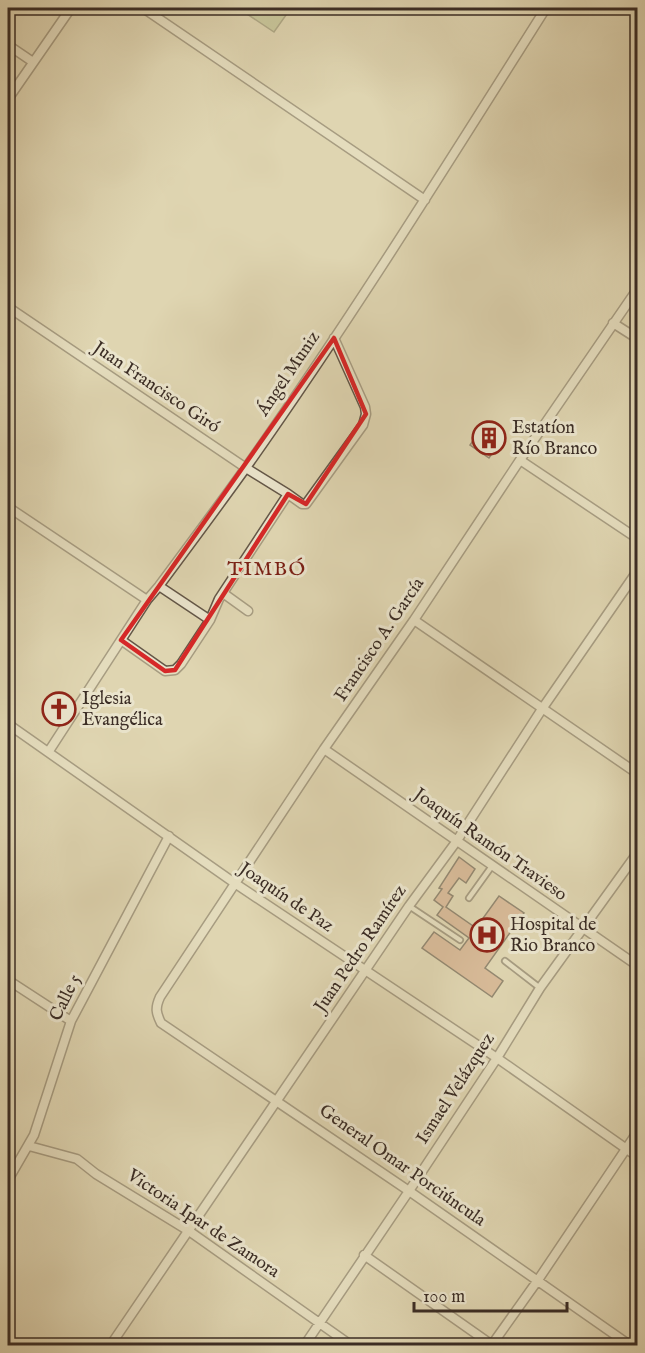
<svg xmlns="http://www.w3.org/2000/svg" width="645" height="1353" font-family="'IM FELL English',serif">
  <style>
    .green { fill: #b4bd8a; stroke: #787558; stroke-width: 1.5 }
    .building { fill: #d19c7c; stroke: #3b2d25; stroke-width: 1.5 }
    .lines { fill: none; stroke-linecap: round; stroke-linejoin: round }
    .lane-casing { stroke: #645748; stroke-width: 8 }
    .street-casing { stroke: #645748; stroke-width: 11 }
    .lane { stroke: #eae4cc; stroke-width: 4.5 }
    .street { stroke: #eae4cc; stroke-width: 8 }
    .marked { fill: none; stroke: #d62828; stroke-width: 4.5; stroke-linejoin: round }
    .labels { text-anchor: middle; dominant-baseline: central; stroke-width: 6; stroke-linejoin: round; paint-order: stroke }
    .street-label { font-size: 18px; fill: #3b2d25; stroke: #eae4cc }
    .poi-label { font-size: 18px; fill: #3b2d25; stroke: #eae4cc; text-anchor: start }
    .neighbourhood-label { font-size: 20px; letter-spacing: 1.5px; fill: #7a1f14; stroke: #eae4cc }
  </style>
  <rect width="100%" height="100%" fill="#dfd5b1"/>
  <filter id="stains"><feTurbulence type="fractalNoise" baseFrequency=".00333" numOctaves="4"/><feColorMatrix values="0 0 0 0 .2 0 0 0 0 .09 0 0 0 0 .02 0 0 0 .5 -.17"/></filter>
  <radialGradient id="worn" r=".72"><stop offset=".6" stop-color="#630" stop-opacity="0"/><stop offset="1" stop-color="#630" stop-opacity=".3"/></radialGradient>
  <!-- green -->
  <path class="green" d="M238,8H291L274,32Z"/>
  <!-- building -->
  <path class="building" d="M487,421L505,435L489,458L470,445Z
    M459,857L475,869L466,883L459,878L448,893L453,896L446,907L476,928L499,896L524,913L485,968L503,981L492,997L422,948L434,932L460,950L469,938L437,915L443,907L434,900L442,889L439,888Z"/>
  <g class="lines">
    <!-- lane casing -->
    <g class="lane-casing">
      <path id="lane" d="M469,898L492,866
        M409,906L460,940
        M505,961L540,988"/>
    </g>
    <!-- street casing -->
    <g class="street-casing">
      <path id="street" d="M143,8L425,200
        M8,45L33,62
        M8,99L71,8
        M8,307L246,468L288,494
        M613,323L638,339
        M520,460L638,539
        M8,507L147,600
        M159,586L210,620
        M223,593L248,611
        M414,620L638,774
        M121,640L165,671L175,670L181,664L210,620L219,599L288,494L302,504H306L363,425L366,414L365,407L334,338
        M8,724L236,884L497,1058L638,1157
        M324,749L638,966
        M49,751L147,600L159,586C188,547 217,508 245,469C351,319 448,163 546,8
        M8,980L71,1021
        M29,1146L77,1159L96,1174L189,1231L352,1346
        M8,1180L34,1135L71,1021L169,836
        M364,1255L492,1345
        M110,1346L409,906L456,842L542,709L638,570
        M304,1346L409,1191L497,1058L540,988L638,852
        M491,1346L538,1280L638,1131
        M631,1346L409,1191L161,1023C156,1013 155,1008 160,997L324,749L414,620L520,460L638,288"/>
    </g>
    <!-- lane -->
    <use href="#lane" class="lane"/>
    <!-- street -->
    <use href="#street" class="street"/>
  </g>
  <!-- marked area -->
  <path d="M0 0H645V1353H0ZM334,338L366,414L306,504L288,494L175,670L165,671L121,640Z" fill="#dfd5b1" fill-opacity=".55" fill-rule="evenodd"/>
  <path class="marked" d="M334,338L366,414L306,504L288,494L175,670L165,671L121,640Z"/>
  <!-- icons -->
  <defs>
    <g id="building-ring" transform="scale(1.725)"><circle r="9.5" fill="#eae4cc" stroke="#8f2418" stroke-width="1.5"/><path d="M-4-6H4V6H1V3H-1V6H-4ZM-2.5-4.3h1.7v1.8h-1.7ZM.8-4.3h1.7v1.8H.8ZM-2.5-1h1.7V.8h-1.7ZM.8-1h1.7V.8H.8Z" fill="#8f2418"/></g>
    <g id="church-ring" transform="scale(1.725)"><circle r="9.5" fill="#eae4cc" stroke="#8f2418" stroke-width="1.5"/><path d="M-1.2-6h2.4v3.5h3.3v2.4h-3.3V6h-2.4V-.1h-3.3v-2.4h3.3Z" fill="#8f2418"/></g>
    <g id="hospital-ring" transform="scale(1.725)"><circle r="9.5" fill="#eae4cc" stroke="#8f2418" stroke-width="1.5"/><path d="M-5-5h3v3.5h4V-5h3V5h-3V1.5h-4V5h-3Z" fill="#8f2418"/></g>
  </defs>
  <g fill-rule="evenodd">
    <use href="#building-ring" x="489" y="438"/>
    <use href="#church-ring" x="59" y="709"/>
    <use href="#hospital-ring" x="487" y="935"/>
  </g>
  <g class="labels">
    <!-- street labels -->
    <g class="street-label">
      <text transform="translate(289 374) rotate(-56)">Ángel Muniz</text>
      <text transform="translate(156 388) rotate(34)">Juan Francisco Giró</text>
      <text transform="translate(380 640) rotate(-56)">Francisco A. García</text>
      <text transform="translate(490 845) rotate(35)">Joaquín Ramón Travieso</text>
      <text transform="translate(286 898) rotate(34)">Joaquín de Paz</text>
      <text transform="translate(361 949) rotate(-56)">Juan Pedro Ramírez</text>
      <text transform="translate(66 998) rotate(-64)">Calle 5</text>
      <text transform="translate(456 1089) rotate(-57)">Ismael Velázquez</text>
      <text transform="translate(402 1166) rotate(35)">General Omar Porciúncula</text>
      <text transform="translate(203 1224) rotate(34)">Victoria Ipar de Zamora</text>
    </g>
    <!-- poi labels -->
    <g class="poi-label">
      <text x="512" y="428">Estatíon<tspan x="512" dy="21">Río Branco</tspan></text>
      <text x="82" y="699">Iglesia<tspan x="82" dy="21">Evangélica</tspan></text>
      <text x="510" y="925">Hospital de<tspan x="510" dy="21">Rio Branco</tspan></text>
    </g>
    <!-- neighbourhood labels -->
    <g class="neighbourhood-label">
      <text x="267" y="569">TIMBÓ</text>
    </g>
  </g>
  <!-- margin -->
  <rect width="645" height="1353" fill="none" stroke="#dfd5b1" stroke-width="30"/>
  <rect x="9" y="9" width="627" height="1335" fill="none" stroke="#3b2d25" stroke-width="3"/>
  <rect x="15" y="15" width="615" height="1323" fill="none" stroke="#3b2d25" stroke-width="1.5"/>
  <!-- scale -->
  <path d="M414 1302v9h153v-9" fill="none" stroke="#3b2d25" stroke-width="3"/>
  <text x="423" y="1302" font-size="18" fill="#3b2d25" stroke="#eae4cc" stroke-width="4.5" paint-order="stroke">100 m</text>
  <rect width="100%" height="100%" filter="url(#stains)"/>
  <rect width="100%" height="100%" fill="url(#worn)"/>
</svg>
